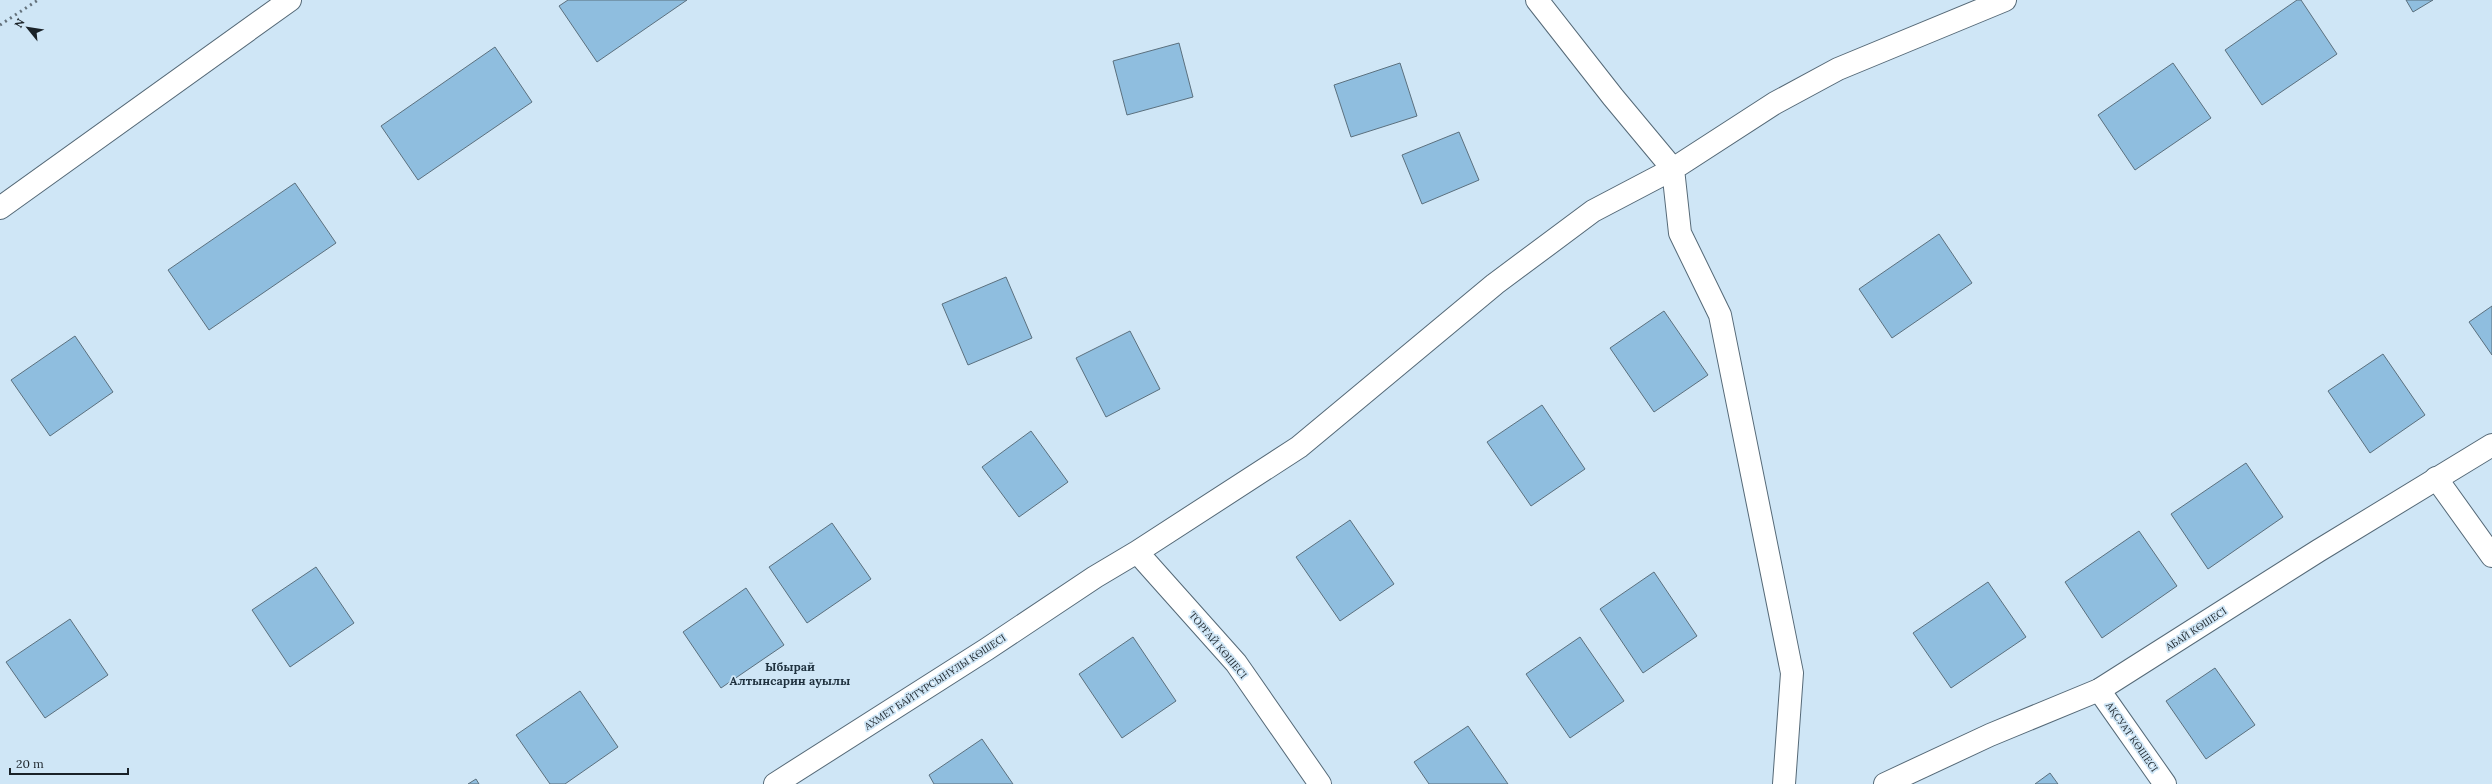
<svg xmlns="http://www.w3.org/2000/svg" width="2492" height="784" font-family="Lora,serif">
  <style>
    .building { fill: #8fbedf; stroke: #5b707e }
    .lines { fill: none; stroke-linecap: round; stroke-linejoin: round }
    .service-casing { stroke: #556977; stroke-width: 24 }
    .minor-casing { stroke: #556977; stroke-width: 24 }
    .service { stroke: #fff; stroke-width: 22 }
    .minor { stroke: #fff; stroke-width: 22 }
    .rail { stroke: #64727c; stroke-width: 3; stroke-dasharray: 2 4; stroke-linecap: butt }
    .labels { text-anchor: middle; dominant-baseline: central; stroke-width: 3.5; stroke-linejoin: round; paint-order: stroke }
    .street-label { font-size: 10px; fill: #1a2228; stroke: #cfe6f6 }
    .quarter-label { font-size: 12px; font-weight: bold; fill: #1f313e; stroke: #cfe6f6 }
  </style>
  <rect width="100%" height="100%" fill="#cfe6f6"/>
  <!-- building -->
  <path class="building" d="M568,0H687L597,62L559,6Z
    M2297,0H2301L2337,54L2262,105L2225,50Z
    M2406,0H2433L2413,12Z
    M1179,43L1193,97L1127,115L1113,61Z
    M495,47L532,102L418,180L381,126Z
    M1400,63L1417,116L1351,137L1334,85Z
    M2173,63L2211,118L2135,170L2098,115Z
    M1459,132L1479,180L1422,204L1402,155Z
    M295,183L336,243L209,330L168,270Z
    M1939,234L1972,283L1892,338L1859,289Z
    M1006,277L1032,338L968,365L942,304Z
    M2492,306V355L2469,322Z
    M1664,311L1708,375L1654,412L1610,348Z
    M1130,331L1160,389L1106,417L1076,358Z
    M75,336L113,392L50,436L11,380Z
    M2383,354L2425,415L2370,453L2328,391Z
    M1542,405L1585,469L1531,506L1487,442Z
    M1031,431L1068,482L1019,517L982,467Z
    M2246,463L2283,517L2208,569L2171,514Z
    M1350,520L1394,584L1340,621L1296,557Z
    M832,523L871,579L807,623L769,567Z
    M2139,531L2177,586L2102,638L2065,582Z
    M316,567L354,623L290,667L252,610Z
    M1654,572L1697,636L1643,673L1600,609Z
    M1988,582L2026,637L1951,688L1913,633Z
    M746,588L784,645L721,688L683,632Z
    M70,619L108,675L45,718L6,662Z
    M1133,637L1176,701L1122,738L1079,674Z
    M1580,637L1624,701L1570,738L1526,674Z
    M2215,668L2255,725L2206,759L2166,701Z
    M580,691L618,747L565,784H550L516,735Z
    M1468,726L1508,784H1429L1414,762Z
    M982,739L1013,784H934L929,775Z
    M2050,773L2058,784H2035Z
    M476,779L479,784H468Z"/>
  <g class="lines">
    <!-- service casing -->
    <g class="service-casing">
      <path id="service" d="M2436,478L2492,556
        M2099,690L2165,784
        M1784,784L1792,673L1720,315L1680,233L1673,169L1775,103L1838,69L2005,0"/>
    </g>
    <!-- minor casing -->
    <g class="minor-casing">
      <path id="minor" d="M0,208L290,0
        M1137,552L1299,447L1495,284L1593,211L1673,169L1613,97L1537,0
        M775,784L987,649L1095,577L1137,552L1236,663L1320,784
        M1885,784L1990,735L2099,690L2318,551L2492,445"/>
    </g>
    <!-- service -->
    <use href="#service" class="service"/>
    <!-- minor -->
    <use href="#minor" class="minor"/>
    <!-- rail -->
    <path class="rail" d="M0,25L38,0"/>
  </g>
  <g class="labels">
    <!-- street labels -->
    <g class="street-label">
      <text transform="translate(2196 629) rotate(-33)">АБАЙ КӨШЕСІ</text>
      <text transform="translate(1218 645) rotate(50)">ТОРҒАЙ КӨШЕСІ</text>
      <text transform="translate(935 682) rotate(-33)">АХМЕТ БАЙТҰРСЫНҰЛЫ КӨШЕСІ</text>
      <text transform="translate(2132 737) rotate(55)">АҚСУАТ КӨШЕСІ</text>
    </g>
    <!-- quarter labels -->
    <g class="quarter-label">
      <text x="790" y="666">Ыбырай<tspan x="790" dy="14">Алтынсарин ауылы</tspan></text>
    </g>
  </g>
  <!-- north arrow -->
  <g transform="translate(28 28) rotate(300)" stroke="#cfe6f6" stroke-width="3" paint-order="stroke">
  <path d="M0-3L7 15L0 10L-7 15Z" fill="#1a2228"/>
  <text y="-6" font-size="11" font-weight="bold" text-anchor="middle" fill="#1a2228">N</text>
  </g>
  <!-- scale -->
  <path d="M10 768v6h118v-6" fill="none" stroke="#1a2228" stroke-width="2"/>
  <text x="16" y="768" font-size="12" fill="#1a2228" stroke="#cfe6f6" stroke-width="3" paint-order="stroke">20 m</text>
</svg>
